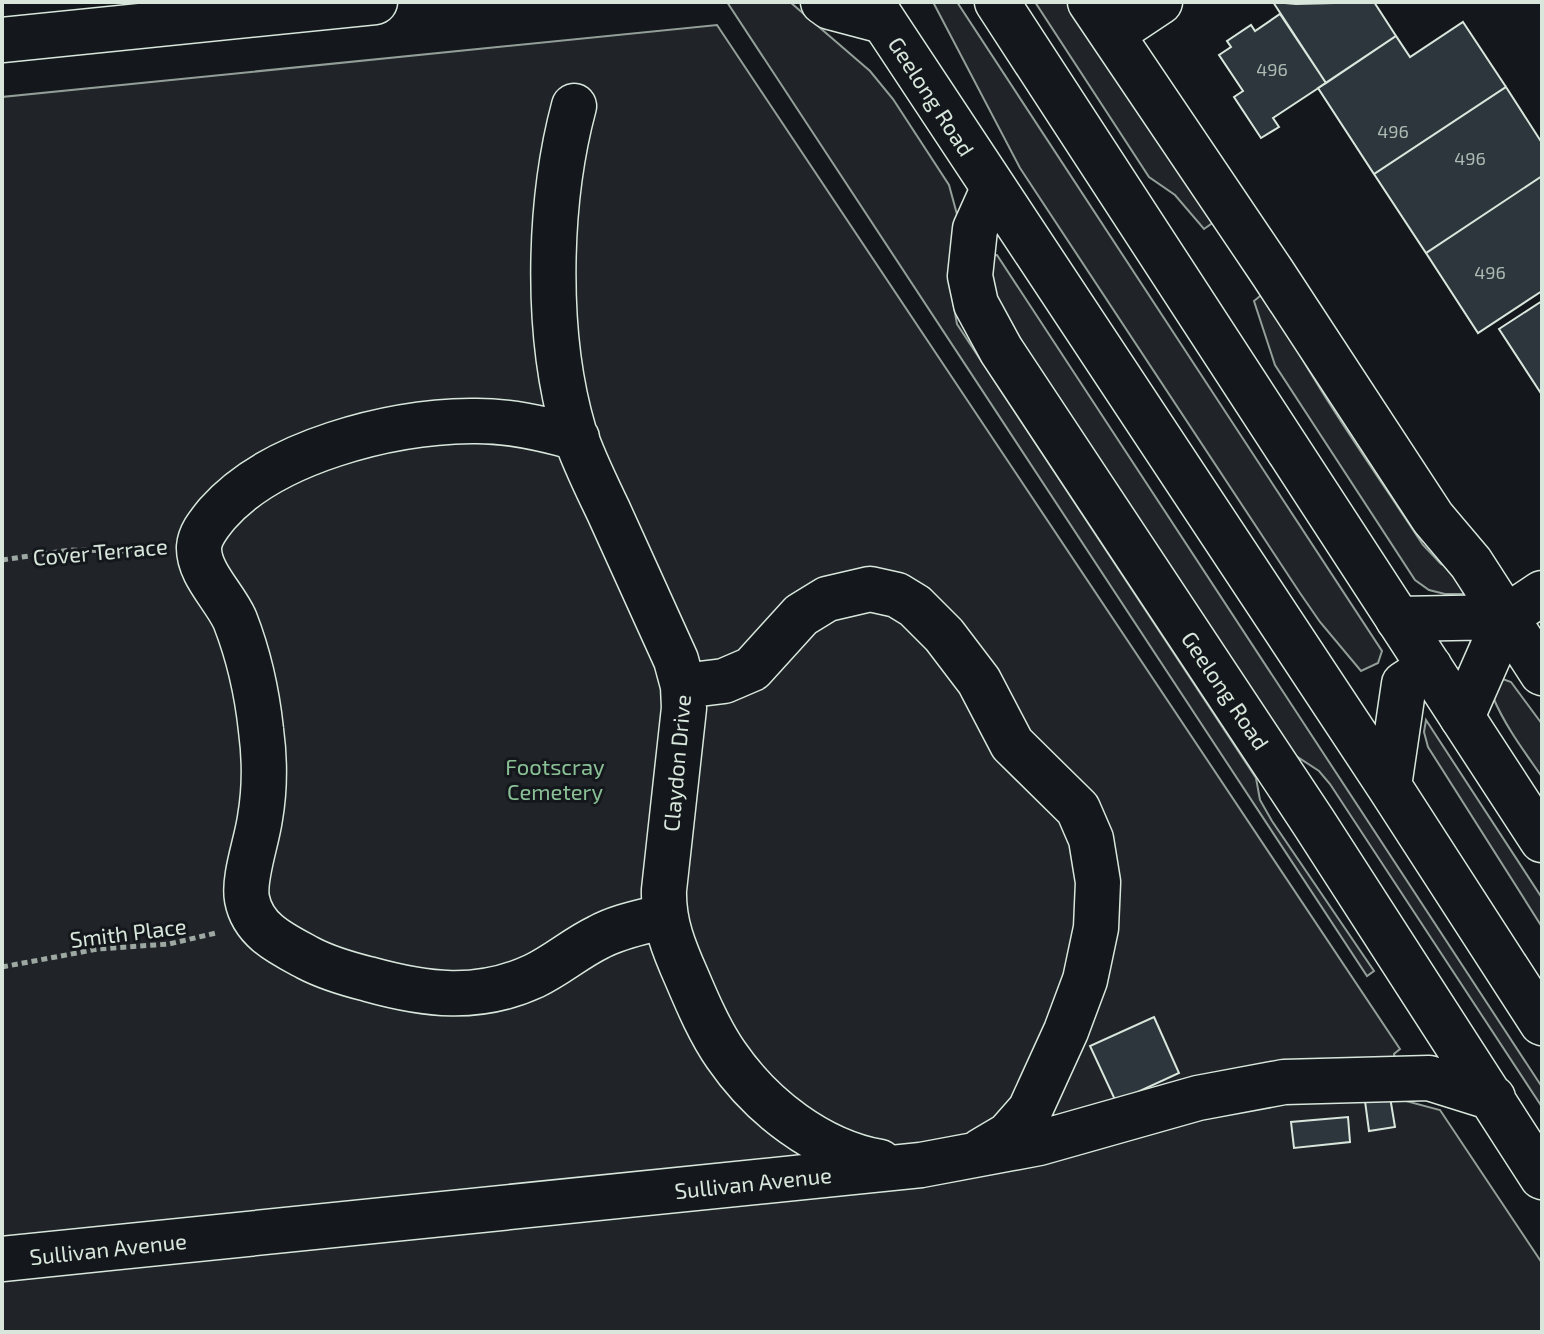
<svg xmlns="http://www.w3.org/2000/svg" width="1544" height="1334" font-family="'Exo 2',sans-serif">
  <style>
    .green { fill: #202428; stroke: #939e99; stroke-width: 2 }
    .building { fill: #2c363c; stroke: #d8e6dc; stroke-width: 2 }
    .lines { fill: none; stroke-linecap: round; stroke-linejoin: round }
    .minor-casing { stroke: #d8e6dc; stroke-width: 47 }
    .highway-casing { stroke: #d8e6dc; stroke-width: 47 }
    .path { stroke: #9da8a2; stroke-width: 5; stroke-dasharray: 6 4; stroke-linecap: butt }
    .minor { stroke: #14181c; stroke-width: 44 }
    .highway { stroke: #14181c; stroke-width: 44 }
    .labels { text-anchor: middle; dominant-baseline: central; stroke-width: 6; stroke-linejoin: round; paint-order: stroke }
    .number-label { font-size: 18px; fill: #adbab4 }
    .street-label { font-size: 22px; fill: #d8e6dc; stroke: #14181c }
    .park-label { font-size: 22px; fill: #8ac095; stroke: #14181c }
  </style>
  <rect width="100%" height="100%" fill="#14181c"/>
  <!-- green -->
  <path class="green" d="M727,2H790L870,71L893,99L949,185L958,218L950,285L957,324L1256,778L1260,800L1272,821L1374,971L1367,976Z
    M933,2H957L1382,651L1378,663L1361,671L1320,622L1300,593L1020,168Z
    M1035,2H1067L1180,175L1218,219L1204,229L1175,195L1149,177Z
    M717,25L1400,1049L1394,1054L1402,1100L1440,1110L1542,1263V1332H2V97Z
    M997,255L1542,1087V1107L1330,784L1319,771L1290,752L1033,360L994,294L985,256Z
    M1266,291C1309,381 1369,462 1423,545L1441,564L1458,572L1469,594H1445L1429,590L1415,580L1275,365L1254,301Z
    M1500,678L1511,682L1542,724V777C1524,751 1505,726 1493,697Z
    M1426,720L1542,898V927L1428,747L1424,732Z"/>
  <!-- building -->
  <path class="building" d="M1273,2L1296,4L1374,2L1396,36L1326,83Z
    M1280,14L1326,83L1273,118L1279,127L1261,138L1234,97L1243,91L1219,55L1231,47L1227,41L1251,25L1255,31Z
    M1463,22L1506,87L1374,174L1318,88L1396,36L1410,57Z
    M1506,87L1542,143V176L1426,253L1374,174Z
    M1542,176V291L1478,333L1426,253Z
    M1542,301V395L1499,329Z
    M1154,1017L1179,1073L1116,1102L1090,1046Z
    M1390,1097L1395,1127L1369,1131L1365,1101Z
    M1348,1117L1350,1142L1294,1148L1291,1122Z"/>
  <g class="lines">
    <!-- minor casing -->
    <g class="minor-casing">
      <path id="minor" d="M823,2L830,7L883,21
        M1090,2L1272,272L1433,518L1471,563L1542,673
        M1112,34L1160,2
        M2,40L375,2
        M574,106C548,203 545,335 574,432C583,459 596,485 608,510C631,560 653,610 676,660L683,686L684,708L664,890C663,922 674,949 687,978C698,1004 710,1032 726,1055C761,1106 818,1151 880,1162
        M993,189L975,229L970,276L976,304L1001,350L1314,823L1542,1177
        M577,438C542,428 507,420 471,421C390,422 272,451 217,514C209,524 200,534 199,547C198,573 225,597 235,620C249,656 257,692 261,730C265,760 265,789 260,818C257,841 243,878 247,899C253,931 282,944 308,958C327,968 348,974 368,979C425,995 478,1002 534,976C557,965 576,948 599,937C619,926 643,922 665,916
        M1398,619L1506,617L1542,593
        M683,686L724,681L752,669L801,615L827,599L870,589L897,595L915,606L944,635L979,681L1012,744L1078,809L1091,839L1098,882L1096,928L1085,980L1066,1031L1030,1110L1008,1135L981,1151
        M1462,717L1506,617
        M2,1259L921,1165L1039,1143L1198,1098L1284,1082L1429,1078L1493,1098"/>
    </g>
    <!-- highway casing -->
    <g class="highway-casing">
      <path id="highway" d="M871,2L1389,786L1542,1023
        M997,2L1542,840
        M1389,786L1404,684L1430,667"/>
    </g>
    <!-- path -->
    <path class="path" d="M2,560L70,550L128,551L160,545
      M2,967L98,949L169,944L216,933"/>
    <!-- minor -->
    <use href="#minor" class="minor"/>
    <!-- highway -->
    <use href="#highway" class="highway"/>
  </g>
  <g class="labels">
    <!-- number labels -->
    <g class="number-label">
      <text x="1272" y="69">496</text>
      <text x="1393" y="131">496</text>
      <text x="1470" y="158">496</text>
      <text x="1490" y="272">496</text>
    </g>
    <!-- street labels -->
    <g class="street-label">
      <text transform="translate(932 96) rotate(57)">Geelong Road</text>
      <text transform="translate(100 551) rotate(-5)">Cover Terrace</text>
      <text transform="translate(1226 690) rotate(56)">Geelong Road</text>
      <text transform="translate(676 763) rotate(-85)">Claydon Drive</text>
      <text transform="translate(128 932) rotate(-7)">Smith Place</text>
      <text transform="translate(753 1182) rotate(-6)">Sullivan Avenue</text>
      <text transform="translate(108 1248) rotate(-6)">Sullivan Avenue</text>
    </g>
    <!-- park labels -->
    <g class="park-label">
      <text x="555" y="766">Footscray<tspan x="555" dy="25">Cemetery</tspan></text>
    </g>
  </g>
  <!-- border -->
  <rect width="1544" height="1334" fill="none" stroke="#d8e6dc" stroke-width="8"/>
</svg>
